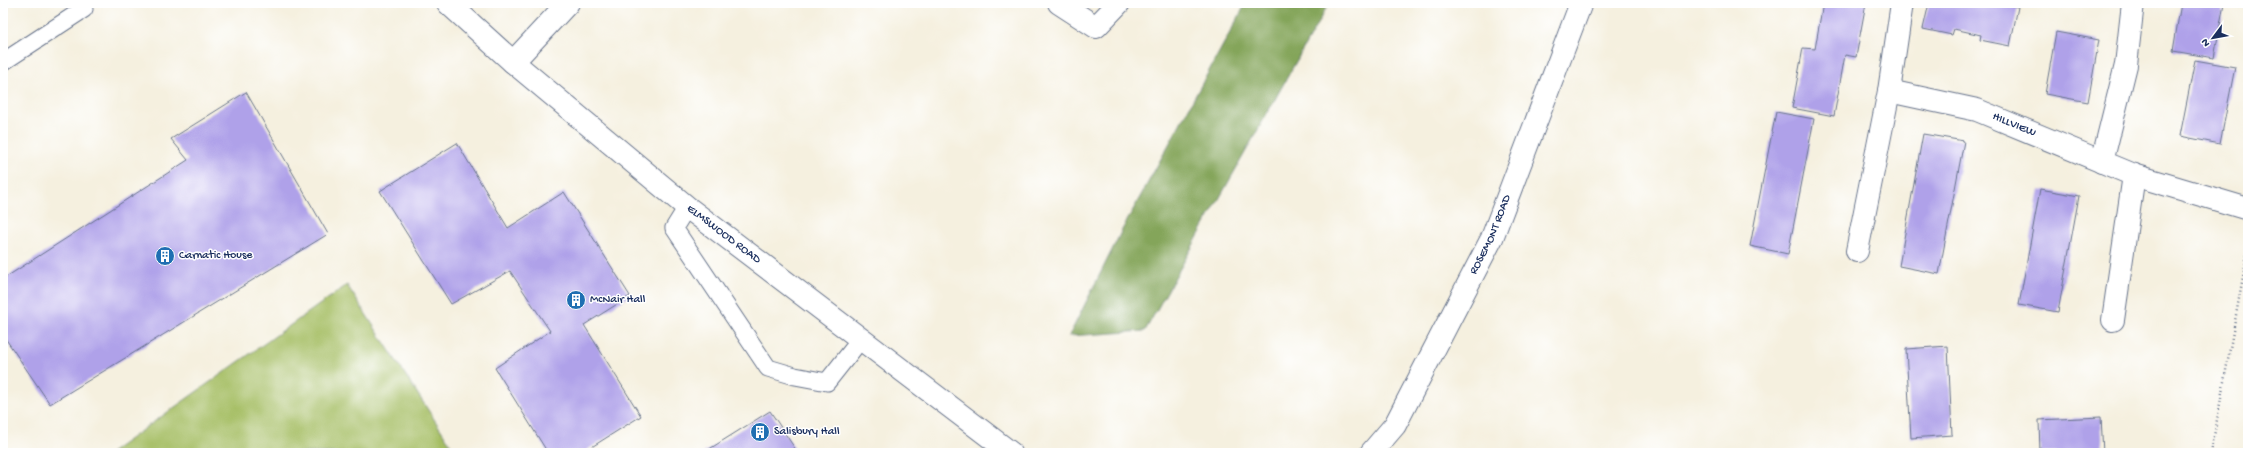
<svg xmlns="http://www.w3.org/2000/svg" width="2251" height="456" font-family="'Gochi Hand',sans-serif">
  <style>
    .green { fill: #a5be64; stroke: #607661 }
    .forest { fill: #84a55a; stroke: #506a5c }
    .building { fill: #afa1e9 }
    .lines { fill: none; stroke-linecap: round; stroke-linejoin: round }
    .service-casing { stroke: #67738b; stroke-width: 19 }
    .minor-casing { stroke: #67738b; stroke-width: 24 }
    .tertiary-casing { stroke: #67738b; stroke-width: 24 }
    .path { stroke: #67738b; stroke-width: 2.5; stroke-dasharray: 1 3; stroke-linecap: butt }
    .service { stroke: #fff; stroke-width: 17 }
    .minor { stroke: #fff; stroke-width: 22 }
    .tertiary { stroke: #fff; stroke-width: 22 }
    .labels { text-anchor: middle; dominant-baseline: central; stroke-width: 3; stroke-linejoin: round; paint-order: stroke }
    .street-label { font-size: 12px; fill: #1b2f5e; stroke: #fff }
    .poi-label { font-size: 12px; fill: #1b2f5e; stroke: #fff; text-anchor: start }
  </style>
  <rect width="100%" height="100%" fill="#fff"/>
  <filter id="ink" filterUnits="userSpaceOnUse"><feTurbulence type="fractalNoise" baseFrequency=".025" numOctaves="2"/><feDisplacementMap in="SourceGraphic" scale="8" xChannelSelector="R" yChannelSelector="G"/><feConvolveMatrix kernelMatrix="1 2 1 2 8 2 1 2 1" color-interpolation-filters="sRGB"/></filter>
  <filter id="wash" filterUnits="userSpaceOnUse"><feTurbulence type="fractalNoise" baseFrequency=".012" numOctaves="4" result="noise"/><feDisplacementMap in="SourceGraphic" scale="16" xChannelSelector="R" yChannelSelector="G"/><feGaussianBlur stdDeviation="0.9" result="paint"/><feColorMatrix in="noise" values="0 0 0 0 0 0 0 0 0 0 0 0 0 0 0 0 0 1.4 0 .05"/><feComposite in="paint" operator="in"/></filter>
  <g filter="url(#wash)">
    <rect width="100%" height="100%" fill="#f5f0df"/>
    <!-- green -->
    <path class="green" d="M347,285L456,453H110Z"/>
    <!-- forest -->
    <path class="forest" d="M1246,3H1329L1145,331L1069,336L1122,230Z"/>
    <g id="blocks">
      <!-- building -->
      <path class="building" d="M1823,3H1866L1856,57L1845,55L1834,116L1792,108L1803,48L1815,49Z
        M1929,3H2001L2018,7L2010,46L1980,40L1981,35L1954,29L1952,35L1923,29Z
        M2181,3H2224L2214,58L2173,51Z
        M2056,32L2099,40L2088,102L2045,94Z
        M2195,60L2235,67L2220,144L2180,136Z
        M246,92L328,234L50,404L3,335V279L188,160L171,139Z
        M1776,112L1814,119L1788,254L1750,246Z
        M1923,134L1964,141L1939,274L1899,266Z
        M457,143L508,228L564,192L630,296L584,325L641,416L582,453H548L495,368L550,331L510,271L451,304L380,191Z
        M2040,189L2079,196L2058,312L2019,305Z
        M1948,346L1952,435L1911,438L1906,349Z
        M770,411L798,453H703Z
        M2101,417L2103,453H2040L2039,420Z"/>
    </g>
  </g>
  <g filter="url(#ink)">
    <use href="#blocks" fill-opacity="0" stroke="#67738b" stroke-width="1"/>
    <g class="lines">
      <!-- service casing -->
      <g class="service-casing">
        <path id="service" d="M3,62L84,9
          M687,207L674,228L768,368L795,376L827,382L861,339"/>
      </g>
      <!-- minor casing -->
      <g class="minor-casing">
        <g id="minor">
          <path d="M1059,3L1096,27L1119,3"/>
          <path d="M513,62L568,3"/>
          <path id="s1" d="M1889,91L1977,110L2134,175L2248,209"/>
          <path d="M2102,162L2126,65L2133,3"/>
          <path d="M1857,251L1889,91L1902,3"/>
          <path d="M2113,320L2134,175"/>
          <path id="s2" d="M1371,453L1395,425L1492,238L1581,3"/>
        </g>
      </g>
      <!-- tertiary casing -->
      <g class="tertiary-casing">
        <g id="tertiary">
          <path id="s3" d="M448,3L513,62L687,207L1011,453"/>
        </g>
      </g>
      <!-- path -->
      <path class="path" d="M2211,453L2248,249"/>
      <!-- service -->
      <use href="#service" class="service"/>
      <!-- minor -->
      <use href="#minor" class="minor"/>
      <!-- tertiary -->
      <use href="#tertiary" class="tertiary"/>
    </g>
  </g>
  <!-- icons -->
  <defs>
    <g id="building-disc" transform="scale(1)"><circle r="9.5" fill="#1f6fb2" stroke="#fff"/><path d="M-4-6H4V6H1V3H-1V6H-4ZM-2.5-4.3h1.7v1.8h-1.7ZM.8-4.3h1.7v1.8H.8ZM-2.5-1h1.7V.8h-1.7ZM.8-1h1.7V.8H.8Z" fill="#fff"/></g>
  </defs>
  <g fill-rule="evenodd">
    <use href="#building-disc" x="165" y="256"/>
    <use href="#building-disc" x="576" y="300"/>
    <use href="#building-disc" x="760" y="432"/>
  </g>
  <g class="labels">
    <!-- street labels -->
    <g class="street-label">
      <text stroke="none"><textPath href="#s1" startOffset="130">HILLVIEW</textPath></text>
      <text stroke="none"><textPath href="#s3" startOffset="360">ELMSWOOD ROAD</textPath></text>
      <text stroke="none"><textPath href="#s2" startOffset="250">ROSEMONT ROAD</textPath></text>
    </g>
    <!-- poi labels -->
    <g class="poi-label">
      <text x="179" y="256">Carnatic House</text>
      <text x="590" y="300">McNair Hall</text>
      <text x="774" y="432">Salisbury Hall</text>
    </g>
  </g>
  <!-- margin -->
  <rect width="2251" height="456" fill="none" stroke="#fff" stroke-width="16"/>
  <!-- north arrow -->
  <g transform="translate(2213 38) rotate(238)" stroke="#ffffff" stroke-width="3" paint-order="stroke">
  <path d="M0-3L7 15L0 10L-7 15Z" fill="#1b2f5e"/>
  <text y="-6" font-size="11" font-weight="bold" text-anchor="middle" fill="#1b2f5e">N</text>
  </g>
</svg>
